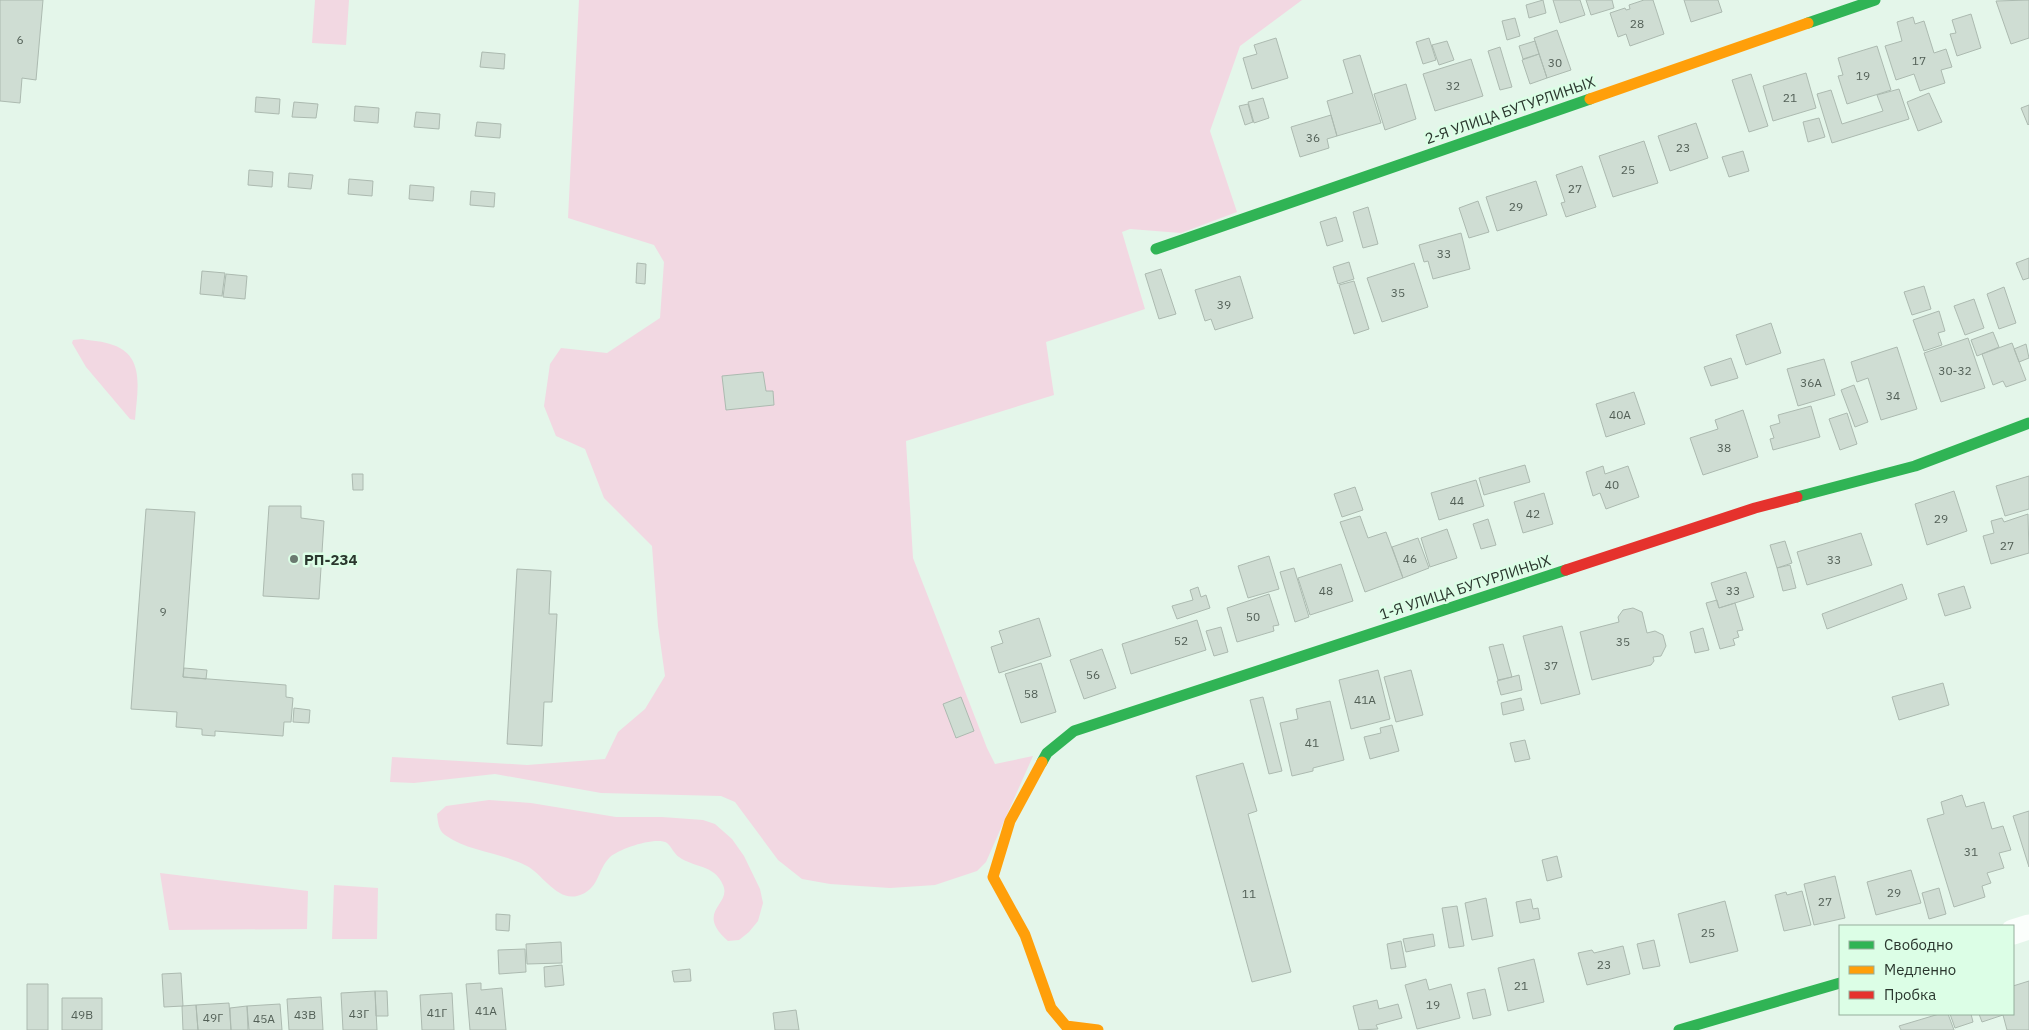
<svg xmlns="http://www.w3.org/2000/svg" width="2029" height="1030" font-family="'IBM Plex Sans',sans-serif">
  <style>
    .green { fill: #f2d8e2 }
    .building { fill: #cfddd3; stroke: #acbab0 }
    .lines { fill: none; stroke-linecap: round; stroke-linejoin: round }
    .street { stroke: #fbfefc; stroke-width: 25 }
    .fast { stroke: #30b455; stroke-width: 11 }
    .slow { stroke: #ff9f0a; stroke-width: 11 }
    .jam { stroke: #e5322d; stroke-width: 11 }
    .poi-dot { fill: #6b7a70; stroke: #dcfee6; stroke-width: 2 }
    .labels { text-anchor: middle; dominant-baseline: central; stroke-width: 5; stroke-linejoin: round; paint-order: stroke }
    .number-label { font-size: 12px; fill: #536057 }
    .street-label { font-size: 15px; fill: #2a372e; stroke: #dcfee6 }
    .poi-label { font-size: 15px; font-weight: bold; fill: #2a372e; stroke: #dcfee6; text-anchor: start }
  </style>
  <rect width="100%" height="100%" fill="#e4f6ea"/>
  <!-- green -->
  <path class="green" d="M315,0H349L346,45L312,43Z
    M579,0H1302L1240,46L1210,131L1237,212L1181,233L1130,229L1122,232L1145,309L1046,342L1054,395L906,441L913,558L987,748L995,764L1033,756L986,862L977,871L935,885L890,888L830,884L802,879L778,860L735,802L721,796L601,793L495,774L414,783L390,782L392,757L527,765L605,759L618,732L645,709L665,676L658,626L652,546L604,498L585,449L556,436L544,406L550,364L561,348L607,353L660,318L664,262L654,245L568,218Z
    M82,339C92,341 103,341 113,345C146,356 137,392 135,420L130,419L86,367L72,343L73,340Z
    M489,800L531,803L616,817H662L703,820L715,824L732,839L744,856L760,889L763,903L758,921L749,932L739,940L728,941C694,911 732,905 723,885C714,864 694,868 679,857C674,854 672,847 667,843C656,836 619,849 610,857C596,871 600,890 577,896C557,901 542,874 527,866C501,852 468,852 445,835C438,830 438,822 437,814L446,806Z
    M160,873L308,891L307,929L169,930Z
    M334,885L378,888L377,939H332Z"/>
  <!-- building -->
  <path class="building" d="M0,0H43L36,80L22,78L20,103L0,101Z
    M1543,0L1546,13L1529,18L1526,5Z
    M1553,0H1580L1585,15L1560,23Z
    M1586,0H1612L1614,8L1591,15Z
    M1644,0H1653L1664,34L1630,46L1626,34L1618,37L1610,13L1625,8L1626,10L1630,9L1629,5Z
    M1684,0H1718L1722,12L1691,22Z
    M2029,0V38L2011,44L1996,1Z
    M1971,14L1981,48L1957,56L1950,34L1956,33L1952,20Z
    M1913,17L1915,24L1924,21L1934,53L1946,49L1952,67L1941,70L1945,83L1920,91L1914,74L1896,80L1885,46L1902,41L1897,22Z
    M1515,18L1520,36L1507,40L1502,21Z
    M1557,30L1571,70L1547,78L1534,38Z
    M1276,38L1288,78L1252,89L1243,58L1257,54L1254,45Z
    M1429,38L1436,60L1423,64L1416,42Z
    M1447,41L1454,60L1439,65L1432,45Z
    M1535,41L1539,54L1523,59L1519,46Z
    M1877,46L1891,90L1847,104L1838,76L1843,75L1838,58Z
    M1500,47L1512,87L1500,90L1488,51Z
    M482,52L505,54L504,69L480,67Z
    M1539,54L1547,78L1530,84L1522,60Z
    M1360,55L1381,123L1337,136L1327,101L1353,93L1343,60Z
    M1471,59L1483,96L1435,111L1423,74Z
    M1806,73L1816,108L1773,121L1763,86Z
    M1751,74L1768,126L1749,132L1732,80Z
    M1406,84L1416,119L1385,130L1374,94Z
    M1899,89L1909,119L1832,143L1817,94L1831,90L1842,124L1883,111L1877,95Z
    M1929,93L1942,122L1918,131L1907,102Z
    M256,97L280,99L279,114L255,112Z
    M1263,98L1269,118L1254,123L1248,102Z
    M294,102L318,104L316,118L292,117Z
    M1248,104L1253,122L1245,125L1239,106Z
    M2029,105V124L2028,125L2021,108Z
    M355,106L379,108L378,123L354,121Z
    M416,112L440,114L439,129L414,127Z
    M1331,115L1337,136L1327,139L1329,148L1300,157L1291,127Z
    M1819,118L1825,137L1808,142L1803,122Z
    M477,122L501,124L500,138L475,136Z
    M1696,123L1708,158L1670,171L1658,136Z
    M1644,141L1658,183L1613,197L1599,156Z
    M1743,151L1749,171L1729,177L1722,157Z
    M1582,166L1596,207L1566,217L1561,203L1565,202L1556,175Z
    M249,170L273,172L272,187L248,185Z
    M289,173L313,175L311,189L288,187Z
    M349,179L373,181L372,196L348,194Z
    M1536,181L1547,215L1497,231L1486,197Z
    M410,185L434,187L433,201L409,199Z
    M471,191L495,193L494,207L470,205Z
    M1478,201L1489,232L1469,238L1459,208Z
    M1368,207L1378,244L1363,248L1353,212Z
    M1336,217L1343,241L1327,246L1320,222Z
    M1461,233L1470,269L1433,279L1428,261L1424,262L1419,245Z
    M2029,258V278L2023,280L2016,263Z
    M1349,262L1354,279L1338,284L1333,267Z
    M637,263L646,264L645,284L636,283Z
    M1414,263L1428,307L1382,322L1367,278Z
    M1161,269L1176,314L1159,319L1145,274Z
    M202,271L225,273L222,296L200,294Z
    M226,274L247,276L245,299L223,297Z
    M1240,276L1253,318L1215,330L1211,319L1205,321L1195,290Z
    M1354,281L1369,329L1354,334L1339,285Z
    M1924,286L1931,309L1912,315L1904,292Z
    M2004,287L2016,323L1999,329L1987,294Z
    M1974,299L1984,328L1965,335L1954,306Z
    M1939,311L1945,331L1938,333L1942,345L1924,351L1913,320Z
    M1771,323L1781,353L1746,365L1736,335Z
    M1993,332L1999,347L1977,356L1971,340Z
    M1968,338L1985,388L1941,402L1924,353Z
    M2012,343L2026,380L2006,387L2003,381L1993,385L1982,354Z
    M2026,344L2029,358L2019,362L2014,349Z
    M1897,347L1917,409L1881,420L1868,378L1857,382L1851,362Z
    M1731,358L1738,378L1711,386L1704,367Z
    M1824,359L1835,395L1798,406L1787,369Z
    M763,372L766,391H773L774,405L726,410L722,376Z
    M1854,385L1868,422L1855,427L1841,390Z
    M1634,392L1645,424L1606,437L1596,404Z
    M1811,406L1820,437L1773,450L1770,439L1774,438L1770,426L1780,423L1778,415Z
    M1743,410L1758,457L1703,475L1690,438L1718,429L1715,420Z
    M1847,413L1857,444L1840,450L1829,419Z
    M1525,465L1530,482L1484,495L1479,478Z
    M1603,466L1605,474L1628,466L1639,497L1606,509L1600,493L1593,496L1586,472Z
    M352,474H363V490H353Z
    M2029,476V509L2005,516L1996,486Z
    M1476,480L1484,506L1439,520L1431,493Z
    M1355,487L1363,510L1342,517L1334,494Z
    M1954,491L1967,531L1927,545L1915,504Z
    M1544,493L1553,524L1523,533L1514,502Z
    M269,506H301V518L324,521L319,599L263,596Z
    M146,509L195,512L183,677L286,685V697L293,698L291,722H284L283,736L215,731V736L202,735V729L176,727L177,712L131,709Z
    M2028,514L2029,553L1991,564L1983,536L1994,533L1991,521L2002,518L2004,522Z
    M1360,516L1368,538L1386,532L1403,578L1365,592L1340,522Z
    M1488,519L1496,545L1481,549L1473,524Z
    M1447,529L1457,558L1430,567L1421,538Z
    M1861,533L1872,565L1807,585L1797,552Z
    M1418,538L1429,568L1403,578L1392,547Z
    M1785,541L1792,563L1777,568L1770,545Z
    M1269,556L1279,589L1248,598L1238,566Z
    M1341,564L1353,601L1310,615L1298,578Z
    M1790,565L1796,588L1783,591L1777,568Z
    M1294,568L1309,617L1295,622L1280,572Z
    M517,569L551,571L549,614H557L552,702H544L542,746L507,744Z
    M1746,572L1754,597L1719,608L1711,583Z
    M1902,584L1907,599L1827,629L1822,614Z
    M1964,586L1971,608L1945,616L1938,594Z
    M1198,587L1201,597L1206,595L1210,608L1177,619L1172,606L1193,600L1190,590Z
    M1269,594L1279,625L1273,626L1274,631L1237,642L1227,608Z
    M1717,600L1719,608L1735,603L1743,630L1737,631L1739,637L1733,639L1735,645L1720,649L1706,603Z
    M1633,608L1642,612L1647,633L1655,631L1663,635L1666,646L1661,656L1653,657L1654,661L1651,665L1592,680L1580,632L1619,622L1618,617L1623,610Z
    M1039,618L1051,656L999,673L991,647L1003,643L999,631Z
    M1197,620L1206,650L1131,674L1122,644Z
    M1562,626L1580,694L1541,704L1523,636Z
    M1221,627L1228,652L1214,656L1206,631Z
    M1703,628L1709,650L1695,653L1690,632Z
    M1503,644L1512,677L1498,680L1489,647Z
    M1102,649L1116,688L1084,699L1070,660Z
    M1041,663L1056,712L1021,723L1005,674Z
    M184,668L207,670L206,679L183,677Z
    M1378,670L1390,719L1351,729L1339,680Z
    M1411,670L1423,715L1396,722L1384,677Z
    M1519,675L1522,690L1501,695L1497,681Z
    M1943,683L1949,705L1899,720L1892,697Z
    M961,697L974,731L956,738L943,704Z
    M1263,697L1282,771L1269,774L1250,700Z
    M1521,698L1524,710L1503,715L1501,703Z
    M1330,701L1344,760L1313,768V771L1292,776L1280,723L1298,719L1296,709Z
    M294,708L310,710L309,723L293,722Z
    M1392,725L1399,751L1370,759L1364,737L1381,733L1380,728Z
    M1525,740L1530,759L1515,762L1510,743Z
    M1243,763L1257,811L1248,814L1291,972L1252,982L1196,776Z
    M1962,795L1966,807L1984,802L1992,829L2003,826L2011,850L1999,853L2004,868L1987,873L1991,883L1982,886L1985,897L1954,907L1927,819L1944,814L1941,802Z
    M2029,811V867L2013,816Z
    M1557,856L1562,877L1547,881L1542,860Z
    M1911,870L1921,903L1876,915L1867,882Z
    M1835,876L1845,918L1814,925L1804,884Z
    M1939,888L1946,914L1929,919L1922,893Z
    M1802,891L1811,925L1784,931L1775,895L1786,892L1787,895Z
    M1486,898L1493,936L1472,940L1465,903Z
    M1531,899L1533,909L1538,908L1540,919L1520,923L1516,902Z
    M1725,901L1738,951L1690,963L1678,914Z
    M1457,906L1464,946L1449,948L1442,908Z
    M496,914L510,915L509,931L496,930Z
    M1433,934L1435,946L1406,952L1403,939Z
    M1654,940L1660,966L1643,969L1637,944Z
    M1401,941L1406,967L1391,969L1387,944Z
    M561,942L562,963L527,964L526,944Z
    M1623,946L1630,974L1587,985L1578,953L1592,950L1594,953Z
    M525,949L526,972L499,974L498,950Z
    M1534,959L1544,1002L1508,1011L1498,968Z
    M562,965L564,985L545,987L544,967Z
    M690,969L691,981L674,982L672,971Z
    M181,973L183,1006L164,1007L162,974Z
    M1426,979L1429,990L1451,984L1460,1018L1417,1029L1405,985Z
    M2029,981V1030H2007L2003,1015L1982,1022L1979,1014H2013V986Z
    M481,983V990L502,988L506,1030H470L466,984Z
    M27,984H48V1030H27Z
    M1485,989L1491,1015L1473,1019L1467,993Z
    M375,991H387L388,1016H376Z
    M375,991L377,1030H343L341,993Z
    M452,993L454,1030H422L420,995Z
    M321,997L323,1030H289L287,999Z
    M62,998H102V1030H62Z
    M1377,1000L1379,1009L1398,1004L1402,1018L1376,1025L1378,1029L1359,1030L1353,1006Z
    M229,1003L231,1030H198L196,1005Z
    M280,1004L282,1030H249L247,1006Z
    M196,1005L198,1030H183L182,1006Z
    M247,1006L248,1030H231L230,1008Z
    M796,1010L799,1030H775L773,1013Z
    M1939,1014H1948L1954,1030H1901L1899,1026Z
    M1950,1014H1971L1973,1022L1955,1028Z"/>
  <g class="lines">
    <!-- street -->
    <path class="street" d="M2013,932L2029,927"/>
    <!-- fast -->
    <path class="fast" d="M1808,23L1875,0
      M1156,249L1590,99
      M1797,497L1915,466L2029,423
      M1042,762L1047,753L1074,731L1566,570
      M1679,1030L1840,983"/>
    <!-- slow -->
    <path class="slow" d="M1590,99L1808,23
      M1042,762L1010,821L993,877L1025,935L1051,1008L1066,1026L1098,1030"/>
    <!-- jam -->
    <path class="jam" d="M1566,570L1755,508L1797,497"/>
  </g>
  <!-- markers -->
  <circle class="poi-dot" cx="294" cy="559" r="5"/>
  <g class="labels">
    <!-- number labels -->
    <g class="number-label">
      <text x="1637" y="23">28</text>
      <text x="20" y="39">6</text>
      <text x="1919" y="60">17</text>
      <text x="1555" y="62">30</text>
      <text x="1863" y="75">19</text>
      <text x="1453" y="85">32</text>
      <text x="1790" y="97">21</text>
      <text x="1313" y="137">36</text>
      <text x="1683" y="147">23</text>
      <text x="1628" y="169">25</text>
      <text x="1575" y="188">27</text>
      <text x="1516" y="206">29</text>
      <text x="1444" y="253">33</text>
      <text x="1398" y="292">35</text>
      <text x="1224" y="304">39</text>
      <text x="1955" y="370">30-32</text>
      <text x="1811" y="382">36А</text>
      <text x="1893" y="395">34</text>
      <text x="1620" y="414">40А</text>
      <text x="1724" y="447">38</text>
      <text x="1612" y="484">40</text>
      <text x="1457" y="500">44</text>
      <text x="1533" y="513">42</text>
      <text x="1941" y="518">29</text>
      <text x="2007" y="545">27</text>
      <text x="1410" y="558">46</text>
      <text x="1834" y="559">33</text>
      <text x="1326" y="590">48</text>
      <text x="1733" y="590">33</text>
      <text x="163" y="611">9</text>
      <text x="1253" y="616">50</text>
      <text x="1181" y="640">52</text>
      <text x="1623" y="641">35</text>
      <text x="1551" y="665">37</text>
      <text x="1093" y="674">56</text>
      <text x="1031" y="693">58</text>
      <text x="1365" y="699">41А</text>
      <text x="1312" y="742">41</text>
      <text x="1971" y="851">31</text>
      <text x="1894" y="892">29</text>
      <text x="1249" y="893">11</text>
      <text x="1825" y="901">27</text>
      <text x="1708" y="932">25</text>
      <text x="1604" y="964">23</text>
      <text x="1521" y="985">21</text>
      <text x="1433" y="1004">19</text>
      <text x="486" y="1010">41А</text>
      <text x="437" y="1012">41Г</text>
      <text x="359" y="1013">43Г</text>
      <text x="82" y="1014">49В</text>
      <text x="305" y="1014">43В</text>
      <text x="213" y="1017">49Г</text>
      <text x="264" y="1018">45А</text>
    </g>
    <!-- street labels -->
    <g class="street-label">
      <text transform="translate(1510 110) rotate(-19)">2-Я УЛИЦА БУТУРЛИНЫХ</text>
      <text transform="translate(1465 587) rotate(-18)">1-Я УЛИЦА БУТУРЛИНЫХ</text>
    </g>
    <!-- poi labels -->
    <g class="poi-label">
      <text x="304" y="559">РП-234</text>
    </g>
  </g>
  <!-- legend -->
  <rect x="1839" y="925" width="175" height="90" fill="#dcfee6" stroke="#95ae9c"/>
  <rect x="1849" y="941" width="25" height="8" fill="#30b455" stroke="#95ae9c"/>
  <text x="1884" y="950" font-size="15" fill="#2a372e">Свободно</text>
  <rect x="1849" y="966" width="25" height="8" fill="#ff9f0a" stroke="#95ae9c"/>
  <text x="1884" y="975" font-size="15" fill="#2a372e">Медленно</text>
  <rect x="1849" y="991" width="25" height="8" fill="#e5322d" stroke="#95ae9c"/>
  <text x="1884" y="1000" font-size="15" fill="#2a372e">Пробка</text>
</svg>
